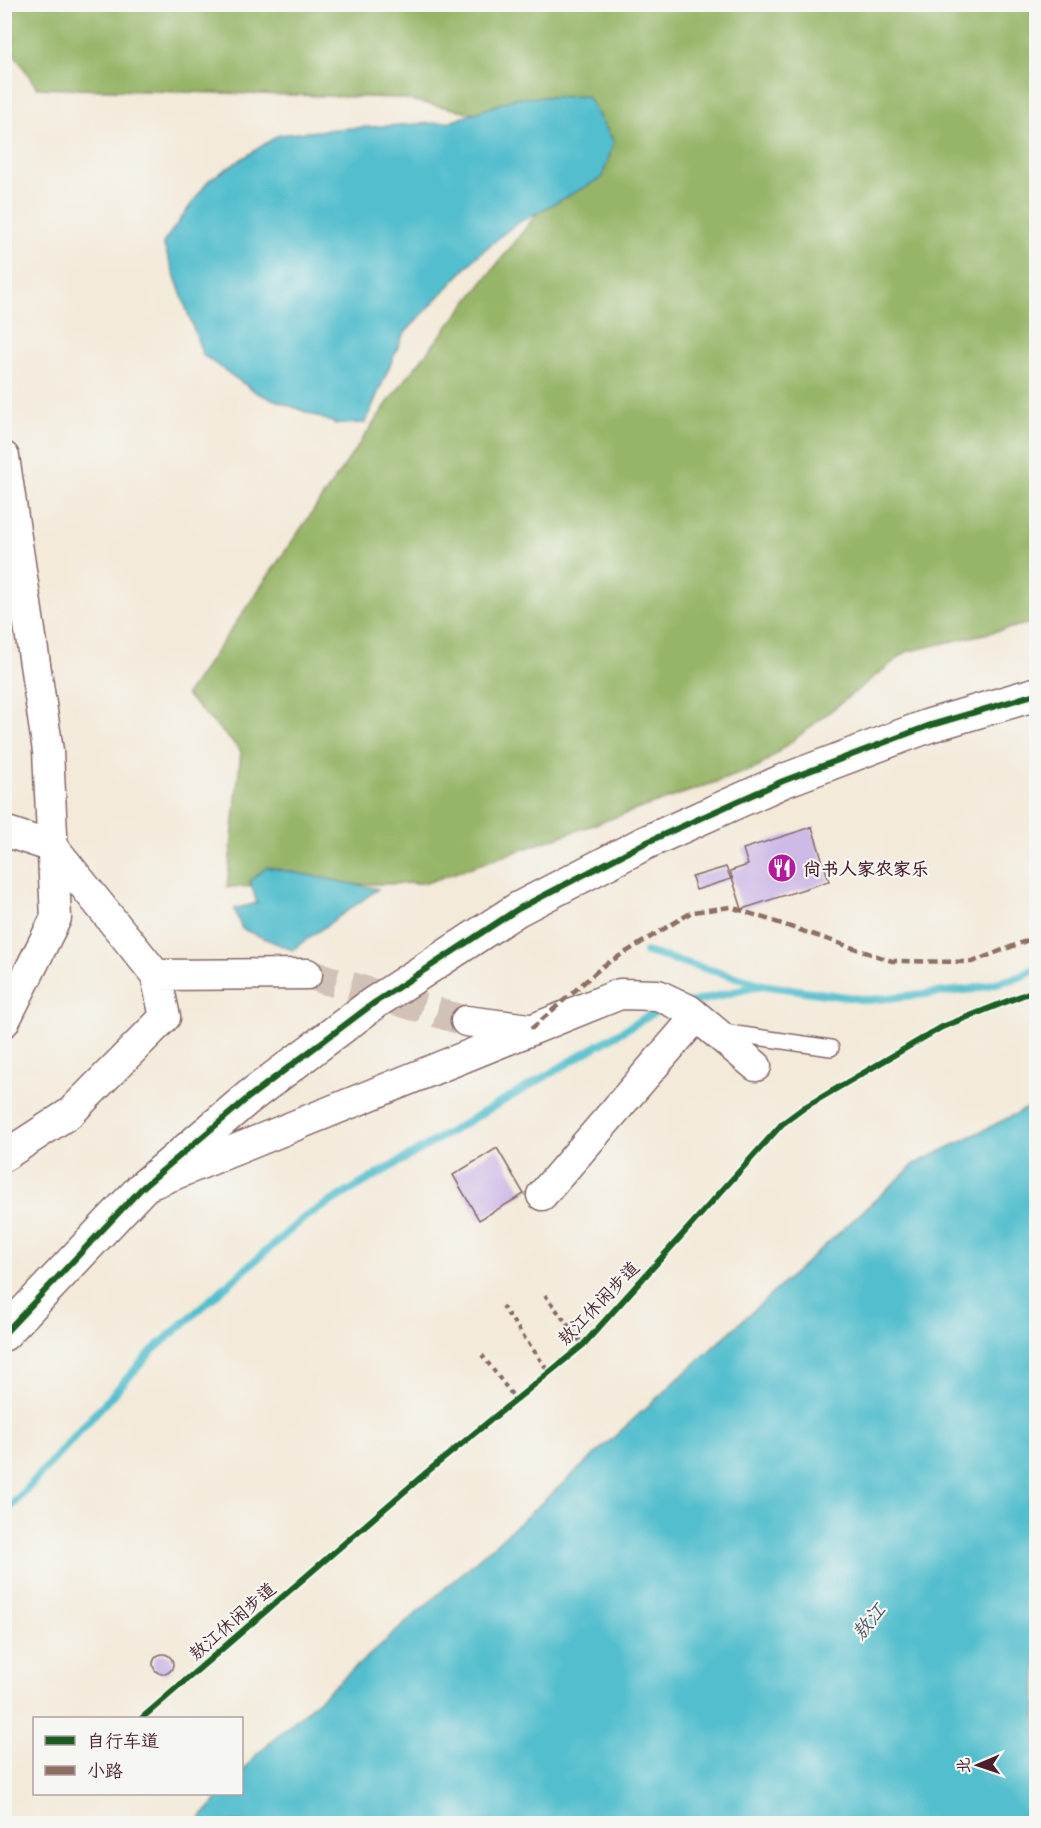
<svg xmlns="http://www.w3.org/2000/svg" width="1041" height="1828" font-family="Delius,'LXGW WenKai TC',sans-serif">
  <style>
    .forest { fill: #96b568; stroke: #706a4a; stroke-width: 1.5 }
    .water { fill: #52becd; stroke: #4e6e7c; stroke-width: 1.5 }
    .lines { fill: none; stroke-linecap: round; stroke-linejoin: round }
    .stream { stroke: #52becd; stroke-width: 8 }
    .building { fill: #cebae6 }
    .minor-tunnel { stroke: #d1c1b6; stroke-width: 30; stroke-dasharray: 30 15; stroke-linecap: butt }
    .service-casing { stroke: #856668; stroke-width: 18 }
    .minor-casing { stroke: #856668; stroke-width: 33 }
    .primary-casing { stroke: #856668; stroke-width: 36 }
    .path { stroke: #856668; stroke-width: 4; stroke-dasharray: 4.5 4.5; stroke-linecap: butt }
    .service { stroke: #fff; stroke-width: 15 }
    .minor { stroke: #fff; stroke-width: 30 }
    .primary { stroke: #fff; stroke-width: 33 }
    .quiet { stroke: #8d6e63; stroke-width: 4.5; stroke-dasharray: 9 4.5; stroke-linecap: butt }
    .cycleway-casing { stroke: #f6f6f2; stroke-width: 10 }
    .cycleway { stroke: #1b5e20; stroke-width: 6 }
    .labels { text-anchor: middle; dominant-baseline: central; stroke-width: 4.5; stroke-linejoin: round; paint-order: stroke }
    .poi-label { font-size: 18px; font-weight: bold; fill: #4a1f2b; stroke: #f6f6f2; text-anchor: start }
    .street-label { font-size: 18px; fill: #4a1f2b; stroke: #f6f6f2 }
    .water-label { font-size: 20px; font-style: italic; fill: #4d5764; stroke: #f6f6f2 }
  </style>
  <rect width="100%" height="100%" fill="#f6f6f2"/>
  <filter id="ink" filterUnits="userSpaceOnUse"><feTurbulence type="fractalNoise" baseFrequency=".0167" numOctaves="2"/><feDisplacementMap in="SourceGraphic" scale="12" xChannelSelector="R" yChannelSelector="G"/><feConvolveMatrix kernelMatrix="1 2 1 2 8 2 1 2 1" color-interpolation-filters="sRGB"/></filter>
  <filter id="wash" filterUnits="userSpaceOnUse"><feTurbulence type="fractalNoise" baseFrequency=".008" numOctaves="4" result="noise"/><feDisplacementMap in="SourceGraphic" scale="24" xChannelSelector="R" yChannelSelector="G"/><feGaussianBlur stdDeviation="1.35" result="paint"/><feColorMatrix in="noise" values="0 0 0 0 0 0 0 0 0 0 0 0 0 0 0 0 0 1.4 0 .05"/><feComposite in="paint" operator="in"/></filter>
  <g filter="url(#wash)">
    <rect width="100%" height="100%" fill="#f3ead9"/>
    <!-- forest -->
    <path class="forest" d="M4,5H1036V622L906,652L759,767L426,883L227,887L241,751L186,695L391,398L597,138L399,98L37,88L5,40Z"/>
    <!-- water -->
    <path class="water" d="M587,96L614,142L602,178L514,225L476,257L403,335L365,423L337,424L257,393L203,355L163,243L209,180L279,135L336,129L450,122L516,98Z
      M267,867L378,889L292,950L242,929L234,909L257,903L250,881Z
      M1036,1104V1823H196L222,1794H242V1772L256,1755L527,1516L915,1164Z"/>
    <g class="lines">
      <!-- stream -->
      <path class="stream" d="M646,952L761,984
        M690,1003L762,985L868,1000L973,989L1020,977L1036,968
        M4,1514L153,1350L305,1217L655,1012L669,1009"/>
    </g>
    <g id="blocks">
      <!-- building -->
      <path class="building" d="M812,827L829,881L742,909L730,871L748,865L743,849Z
        M726,867L731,879L696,890L692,877Z
        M497,1148L524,1194L479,1220L453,1175Z
        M153 1664a10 10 0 1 1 20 0a10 10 0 1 1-20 0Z"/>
    </g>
  </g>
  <g filter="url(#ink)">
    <use href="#blocks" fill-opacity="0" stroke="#856668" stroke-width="1.5"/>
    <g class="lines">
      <!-- minor-tunnel -->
      <path class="minor-tunnel" d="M307,974L466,1021"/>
      <!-- service casing -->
      <g class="service-casing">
        <path id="service" d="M722,1032L831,1048"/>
      </g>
      <!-- minor casing -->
      <g class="minor-casing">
        <path id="minor" d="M4,457L48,751L56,918L4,1022
          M4,831L53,847L156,975L165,1017L70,1113L4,1156
          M156,975L307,974
          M466,1021L529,1029
          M153,1183L620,994L658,995L689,1010L756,1066
          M542,1195L696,1017"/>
      </g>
      <!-- primary casing -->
      <g class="primary-casing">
        <path id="primary" d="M4,1334L142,1188L249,1097L374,1003L518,909L645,843L783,781L928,726L1036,694"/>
      </g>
      <!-- path -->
      <path class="path" d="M545,1295L583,1345
        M502,1306L549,1372
        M482,1355L516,1400"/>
      <!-- service -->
      <use href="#service" class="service"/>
      <!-- minor -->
      <use href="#minor" class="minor"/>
      <!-- primary -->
      <use href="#primary" class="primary"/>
      <!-- quiet -->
      <path class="quiet" d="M531,1029L603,966L692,912L731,907L892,961L972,962L1036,937"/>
      <!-- cycleway casing -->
      <g class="cycleway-casing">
        <path id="cycleway" d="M4,1334L142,1188L249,1097L374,1003L518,909L645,843L783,781L928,726L1036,694
          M142,1718L427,1472L583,1345L782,1124L805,1107L942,1027L1036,990"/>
      </g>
      <!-- cycleway -->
      <use href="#cycleway" class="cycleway"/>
    </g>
  </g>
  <!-- icons -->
  <defs>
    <g id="restaurant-disc" transform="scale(1.5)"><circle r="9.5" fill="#b5179e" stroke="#f6f6f2"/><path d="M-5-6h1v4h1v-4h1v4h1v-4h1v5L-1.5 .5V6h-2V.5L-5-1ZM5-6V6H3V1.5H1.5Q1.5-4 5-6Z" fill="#fff"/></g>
  </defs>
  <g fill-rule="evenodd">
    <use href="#restaurant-disc" x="782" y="868"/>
  </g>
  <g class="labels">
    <!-- poi labels -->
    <g class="poi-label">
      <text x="803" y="868">尚书人家农家乐</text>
    </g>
    <!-- street labels -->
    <g class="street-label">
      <text transform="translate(598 1303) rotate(-46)">敖江休闲步道</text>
      <text transform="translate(232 1621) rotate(-41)">敖江休闲步道</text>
    </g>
    <!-- water labels -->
    <g class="water-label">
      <text transform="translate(868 1621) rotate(-50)">敖江</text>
    </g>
  </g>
  <!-- margin -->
  <rect width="1041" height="1828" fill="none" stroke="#f6f6f2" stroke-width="24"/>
  <!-- legend -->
  <rect x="33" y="1717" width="210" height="78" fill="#f6f6f2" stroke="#b1a0a2" stroke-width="1.5"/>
  <rect x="45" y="1736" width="30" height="9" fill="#1b5e20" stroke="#b1a0a2" stroke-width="1.5"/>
  <text x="87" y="1747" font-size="18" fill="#4a1f2b">自行车道</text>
  <rect x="45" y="1766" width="30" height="9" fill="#8d6e63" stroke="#b1a0a2" stroke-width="1.5"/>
  <text x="87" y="1777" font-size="18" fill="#4a1f2b">小路</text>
  <!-- north arrow -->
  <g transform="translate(978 1765) rotate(268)" stroke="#f6f6f2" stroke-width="4.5" paint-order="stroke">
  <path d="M0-4.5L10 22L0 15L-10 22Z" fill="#4a1f2b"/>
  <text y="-9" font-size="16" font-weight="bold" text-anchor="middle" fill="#4a1f2b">北</text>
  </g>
</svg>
